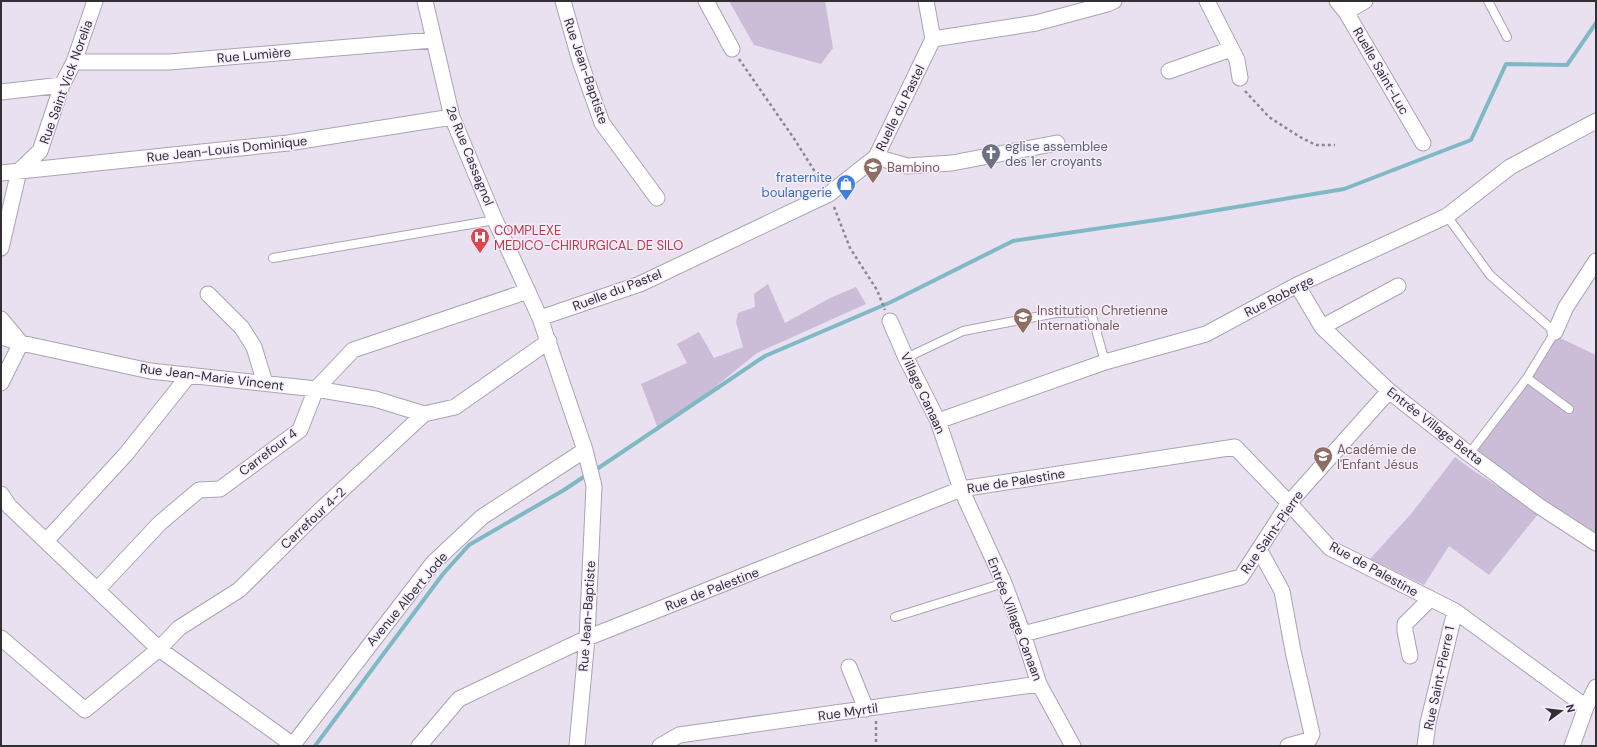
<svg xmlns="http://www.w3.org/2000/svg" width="1597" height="747" font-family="'DM Sans',sans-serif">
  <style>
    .green { fill: #cbbcd8 }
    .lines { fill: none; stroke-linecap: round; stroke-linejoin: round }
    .stream { stroke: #7eb9c5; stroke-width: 4 }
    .lane-casing { stroke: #aaa3b2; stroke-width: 10 }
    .street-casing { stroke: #aaa3b2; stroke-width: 17 }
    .path { stroke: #8c8690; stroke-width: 2.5; stroke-dasharray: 3 3; stroke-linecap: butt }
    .lane { stroke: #fff; stroke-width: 8 }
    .street { stroke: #fff; stroke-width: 15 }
    .labels { text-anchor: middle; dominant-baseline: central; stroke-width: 3; stroke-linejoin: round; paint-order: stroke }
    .street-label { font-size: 13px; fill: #322f35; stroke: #f6eefe }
    .worship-label { font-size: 13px; fill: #5b616d; stroke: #f6eefe; text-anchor: start }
    .education-label { font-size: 13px; fill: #785e54; stroke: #f6eefe; text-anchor: start }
    .shop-label { font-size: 13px; fill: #366cbe; stroke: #f6eefe; text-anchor: end }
    .health-label { font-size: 13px; fill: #be3a42; stroke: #f6eefe; text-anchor: start }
  </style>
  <rect width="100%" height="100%" fill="#e9e1f0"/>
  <!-- green -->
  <path class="green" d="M729,1H825L833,48L821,64L754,45Z
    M768,284L785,323L830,298L856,287L866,304L757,353L704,396L657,426L641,384L687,363L677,344L699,332L714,358L743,347L736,322L738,313L755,307L754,294Z
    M1558,337L1596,355V533L1515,482L1473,448Z
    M1455,457L1471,469L1539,513L1489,575L1449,546L1424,585L1370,559L1411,514Z"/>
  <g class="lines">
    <!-- stream -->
    <path class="stream" d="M594,471L765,356L891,302L1013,241L1170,218L1344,189L1471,140L1506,64L1567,65L1596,23
      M315,746L443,574L469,545L564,490L588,474"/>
    <!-- lane casing -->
    <g class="lane-casing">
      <path id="lane" d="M1488,1L1507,37
        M1447,216L1490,275L1555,332L1527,378L1469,454
        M273,258L495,220
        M906,358L963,331L1056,313L1091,312L1105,362
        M1527,378L1569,409
        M895,617L1004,583"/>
    </g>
    <!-- street casing -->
    <g class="street-casing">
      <path id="street" d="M425,1L452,117L495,220L540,318L585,450L594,486L587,638L577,746
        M563,1L580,61L602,123L657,198
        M706,1L732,49
        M926,1L933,39
        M1207,1L1237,60L1240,78
        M1337,1L1346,12L1423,143
        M1346,12L1365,1
        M74,62H169L433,40
        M1169,71L1231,49
        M1,92L62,85
        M876,157L907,166L952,163L1057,143
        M1,173L288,143L452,117
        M1,248L19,171L40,151L62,85L74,62L95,1
        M1297,285L1322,327L1389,391L1469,454L1539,506L1596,543
        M208,294L242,328L254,347L265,383
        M540,318L640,284L829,194L876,157L933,39L1036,23L1107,4L1114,1
        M1,319L21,343L1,383
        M890,321L906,358L938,421L961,489L1004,583L1023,634L1039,684L1073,746
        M1322,327L1398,286
        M1555,332L1566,307L1596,261
        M1,337L21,343L150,371L316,389L375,399L424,414
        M938,421L1105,362L1206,334L1297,285L1447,216L1510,167L1596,121
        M1,494L9,506L159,649L293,745
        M46,541L126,454L189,375
        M1260,551L1282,591L1293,651L1312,734L1309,740L1288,746
        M97,590L160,523L199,490L220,489L300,430L316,389L353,350L528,291
        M1023,634L1241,577L1289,503L1389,391
        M1,638L85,710L159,649L179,628L239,590L315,515L424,414L455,407L549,341
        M1410,656L1405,631V624L1430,599
        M849,667L866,709
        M292,746L433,563L482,517L585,450
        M419,746L459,699L587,638L961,489L1235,447L1289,503L1330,548L1455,611L1586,707
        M660,746L679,735L1039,684
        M1425,746L1428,723L1455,611
        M1572,746L1586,707L1596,687"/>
    </g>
    <!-- path -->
    <path class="path" d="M739,59L795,140L822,183
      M1245,91L1269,117L1300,137L1316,145H1335
      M834,207L850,248L877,290L885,310
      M876,721V746"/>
    <!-- lane -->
    <use href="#lane" class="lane"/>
    <!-- street -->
    <use href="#street" class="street"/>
  </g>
  <!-- icons -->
  <defs>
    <g id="church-pin" transform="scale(1)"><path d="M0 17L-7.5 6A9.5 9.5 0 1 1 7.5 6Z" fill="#6b7280" stroke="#f6eefe"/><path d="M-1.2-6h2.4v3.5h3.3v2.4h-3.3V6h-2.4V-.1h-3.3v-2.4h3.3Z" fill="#fff"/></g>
    <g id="school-pin" transform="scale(1)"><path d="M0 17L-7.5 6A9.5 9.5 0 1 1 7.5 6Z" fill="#8d6e63" stroke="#f6eefe"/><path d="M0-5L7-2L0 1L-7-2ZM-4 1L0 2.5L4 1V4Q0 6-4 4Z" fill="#fff"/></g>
    <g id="shop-pin" transform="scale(1)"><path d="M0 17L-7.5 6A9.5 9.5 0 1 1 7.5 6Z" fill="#3f7fe0" stroke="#f6eefe"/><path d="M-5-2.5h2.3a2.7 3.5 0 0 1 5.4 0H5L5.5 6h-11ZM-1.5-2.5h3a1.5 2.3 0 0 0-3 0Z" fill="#fff"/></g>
    <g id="hospital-pin" transform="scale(1)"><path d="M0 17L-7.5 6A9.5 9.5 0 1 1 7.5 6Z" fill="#e0444e" stroke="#f6eefe"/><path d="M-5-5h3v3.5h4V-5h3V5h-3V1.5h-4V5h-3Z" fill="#fff"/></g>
  </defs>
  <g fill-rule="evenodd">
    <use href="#church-pin" x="991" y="153"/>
    <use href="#school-pin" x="873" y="167"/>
    <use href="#shop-pin" x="846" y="184"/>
    <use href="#hospital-pin" x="480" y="237"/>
    <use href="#school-pin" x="1023" y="317"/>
    <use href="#school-pin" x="1323" y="456"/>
  </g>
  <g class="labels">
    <!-- street labels -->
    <g class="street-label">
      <text transform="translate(254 55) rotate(-5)">Rue Lumière</text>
      <text transform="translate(586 71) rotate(71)">Rue Jean-Baptiste</text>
      <text transform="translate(1381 71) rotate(60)">Ruelle Saint-Luc</text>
      <text transform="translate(66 82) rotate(-70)">Rue Saint Vick Norelia</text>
      <text transform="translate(900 108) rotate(-64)">Ruelle du Pastel</text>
      <text transform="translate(227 149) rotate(-6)">Rue Jean-Louis Dominique</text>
      <text transform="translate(470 156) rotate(68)">2e Rue Cassagnol</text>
      <text transform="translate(617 290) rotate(-21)">Ruelle du Pastel</text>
      <text transform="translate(1279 296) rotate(-27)">Rue Roberge</text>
      <text transform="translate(212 377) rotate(7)">Rue Jean-Marie Vincent</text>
      <text transform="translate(923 393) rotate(65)">Village Canaan</text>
      <text transform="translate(1435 426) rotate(38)">Entrée Village Betta</text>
      <text transform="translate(268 452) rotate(-37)">Carrefour 4</text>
      <text transform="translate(1016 481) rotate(-9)">Rue de Palestine</text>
      <text transform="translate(313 518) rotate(-43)">Carrefour 4-2</text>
      <text transform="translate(1272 532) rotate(-55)">Rue Saint-Pierre</text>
      <text transform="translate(1374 569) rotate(29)">Rue de Palestine</text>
      <text transform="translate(712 589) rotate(-21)">Rue de Palestine</text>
      <text transform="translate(407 599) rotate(-50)">Avenue Albert Jode</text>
      <text transform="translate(587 616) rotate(-86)">Rue Jean-Baptiste</text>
      <text transform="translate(1015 619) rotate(69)">Entrée Village Canaan</text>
      <text transform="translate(1439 678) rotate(-78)">Rue Saint-Pierre 1</text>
      <text transform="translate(848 712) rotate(-8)">Rue Myrtil</text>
    </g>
    <!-- worship labels -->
    <g class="worship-label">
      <text x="1005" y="146">eglise assemblee<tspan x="1005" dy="15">des 1er croyants</tspan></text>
    </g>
    <!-- education labels -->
    <g class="education-label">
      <text x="887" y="167">Bambino</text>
      <text x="1037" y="310">Institution Chretienne<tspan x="1037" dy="15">Internationale</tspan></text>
      <text x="1337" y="449">Académie de<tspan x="1337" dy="15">l'Enfant Jésus</tspan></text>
    </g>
    <!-- shop labels -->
    <g class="shop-label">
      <text x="832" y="177">fraternite<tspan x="832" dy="15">boulangerie</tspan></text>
    </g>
    <!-- health labels -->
    <g class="health-label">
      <text x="494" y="230">COMPLEXE<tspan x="494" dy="15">MEDICO-CHIRURGICAL DE SILO</tspan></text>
    </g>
  </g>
  <!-- border -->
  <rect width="1597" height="747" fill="none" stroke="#322f35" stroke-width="4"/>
  <!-- north arrow -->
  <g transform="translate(1561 711) rotate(75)" stroke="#f6eefe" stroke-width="3" paint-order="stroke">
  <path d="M0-3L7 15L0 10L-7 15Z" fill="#322f35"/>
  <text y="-6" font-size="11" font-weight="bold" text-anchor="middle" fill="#322f35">N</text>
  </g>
</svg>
